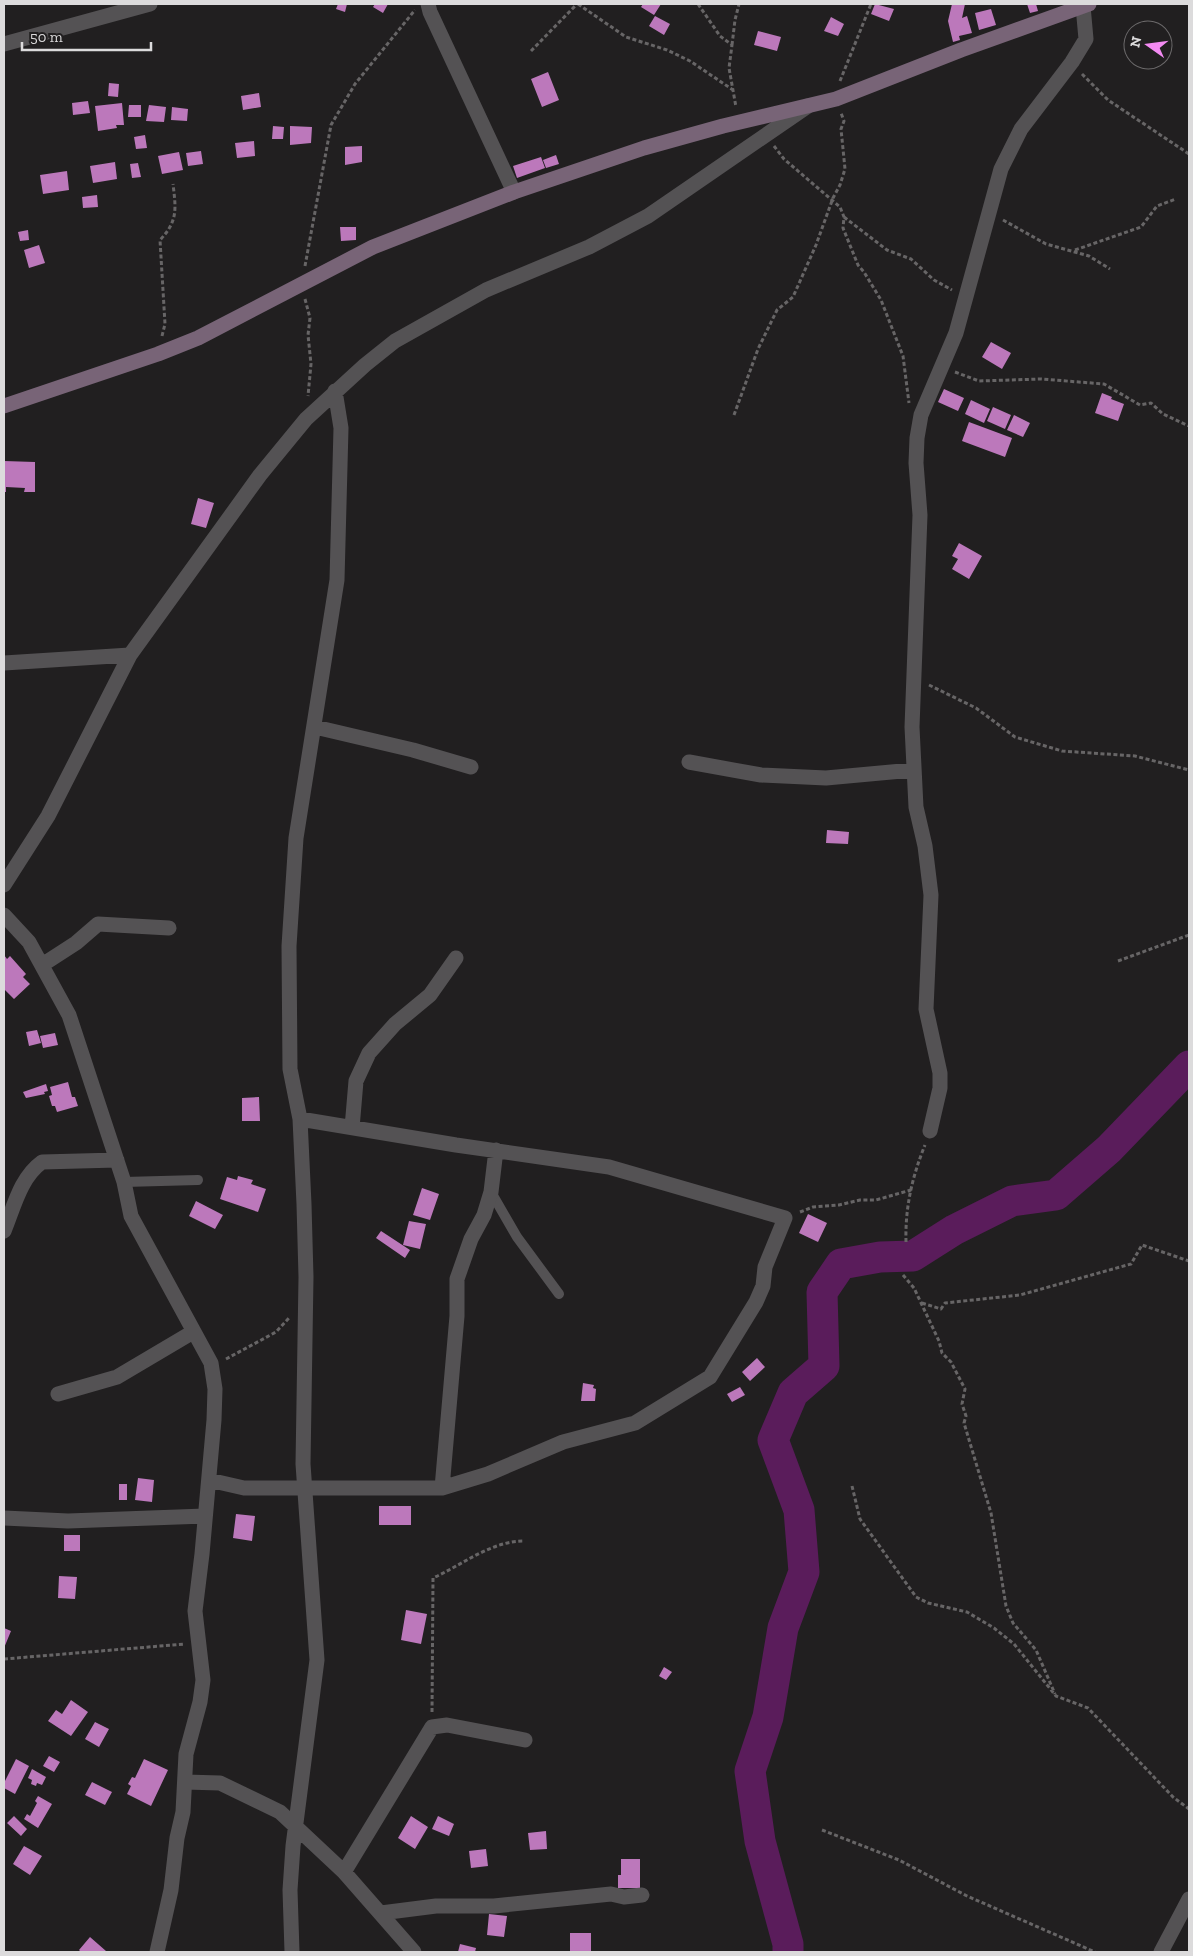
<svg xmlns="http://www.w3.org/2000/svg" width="1193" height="1956" font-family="'Zilla Slab',serif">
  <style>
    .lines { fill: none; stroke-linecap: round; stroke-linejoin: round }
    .river { stroke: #5a1c5b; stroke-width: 31 }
    .building { fill: #bc78bb }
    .path { stroke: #676566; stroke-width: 3; stroke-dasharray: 4 2.5; stroke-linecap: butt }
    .lane { stroke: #545254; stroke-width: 10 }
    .street { stroke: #545254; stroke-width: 15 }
    .secondary { stroke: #786477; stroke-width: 15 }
  </style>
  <rect width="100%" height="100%" fill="#211f20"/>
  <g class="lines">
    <!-- river -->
    <path class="river" d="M788,1952V1944L760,1841L750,1771L768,1717L783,1628L804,1572L799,1510L773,1440L793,1393L824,1366L822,1292L841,1264L880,1257L913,1256L954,1230L1012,1201L1056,1195L1109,1149L1189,1066"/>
  </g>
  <!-- building -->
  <path class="building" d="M338,4H347L345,12L336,9Z
    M375,4H388L383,13L373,7Z
    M643,4H661L654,15L641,7Z
    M875,4L894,9L889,21L871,14Z
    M952,4H965L962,18L967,16L972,33L959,36L960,40L953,42L948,21Z
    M1027,4H1036L1038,11L1030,13Z
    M991,9L996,25L979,30L975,13Z
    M655,16L670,24L664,35L649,26Z
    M831,17L844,24L838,36L824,31Z
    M758,31L781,37L777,51L754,45Z
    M548,72L559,100L542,107L531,79Z
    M109,83L119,84L118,97L108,96Z
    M259,93L261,107L243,110L241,96Z
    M88,101L90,113L73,115L72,103Z
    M122,103L124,125H116L117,128L98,131L95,106Z
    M129,105H141V117H128Z
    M149,105L166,107L164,122L146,121Z
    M172,107L188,109L187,121L171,120Z
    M273,126L284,127L283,139H272Z
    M290,126L312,127L311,143L290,145Z
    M145,135L147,148L136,149L134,137Z
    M254,141L255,156L237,158L235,143Z
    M362,146V162L345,165V147Z
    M201,151L203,164L188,166L186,153Z
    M179,152L183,170L162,174L158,156Z
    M556,155L559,164L546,168L543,160Z
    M541,157L545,168L517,178L513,166Z
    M115,162L117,179L93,183L90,166Z
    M138,163L141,177L132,178L130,164Z
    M67,171L69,190L43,194L40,175Z
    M97,195L98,207L83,208L82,197Z
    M340,227H356V240L341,241Z
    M28,230L29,240L20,241L18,232Z
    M39,245L45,263L29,268L24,250Z
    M991,342L1011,353L1002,369L982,357Z
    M944,389L964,398L958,411L938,402Z
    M1102,393L1112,397L1111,399L1124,404L1118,421L1095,413Z
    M971,400L990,409L984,423L965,414Z
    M993,407L1011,415L1005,429L987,421Z
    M1014,415L1030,423L1023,437L1007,430Z
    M969,422L1012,438L1005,457L962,441Z
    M4,461L35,462V492H24L25,488L6,487V492H4Z
    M198,498L214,503L206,528L191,524Z
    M959,543L982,556L969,579L952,569L958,559L952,556Z
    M827,830L849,832L848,844L826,843Z
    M4,955L7,959L10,956L26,974L23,977L30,984L14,999L4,989Z
    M37,1030L41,1043L29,1046L26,1032Z
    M55,1033L58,1045L43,1048L40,1036Z
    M68,1082L72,1097H75L78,1106L57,1112L55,1106H52L49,1096L52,1095L50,1087Z
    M46,1084L48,1091L44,1092L45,1094L26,1098L23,1092Z
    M259,1097L260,1121H242V1098Z
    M238,1176L253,1180L251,1184L266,1189L258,1212L220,1199L227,1177L237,1180Z
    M422,1188L439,1194L430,1220L413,1215Z
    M196,1201L223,1215L215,1229L189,1216Z
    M808,1214L827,1223L818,1242L799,1233Z
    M409,1221L426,1224L420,1249L403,1245Z
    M381,1231L410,1250L405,1258L376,1238Z
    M757,1358L765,1367L750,1381L742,1372Z
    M583,1383L594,1385L593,1388L596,1389L595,1401H581Z
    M740,1387L745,1395L732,1402L727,1394Z
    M138,1478L154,1480L152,1502L135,1500Z
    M119,1484H127V1500H119Z
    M379,1506H411V1525H379Z
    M236,1514L255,1516L252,1541L233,1538Z
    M64,1535H80V1551H64Z
    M59,1576L77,1577L75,1599L58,1598Z
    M406,1610L427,1614L421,1644L401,1640Z
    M4,1628L11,1631L4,1648Z
    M664,1667L672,1672L666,1680L659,1676Z
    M71,1700L88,1712L71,1736L48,1721L56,1710L62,1714Z
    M95,1722L109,1729L99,1747L85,1739Z
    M49,1756L60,1762L54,1772L43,1766Z
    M16,1759L29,1766L15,1794L4,1788V1783Z
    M144,1759L168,1770L151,1806L127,1794L131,1786L128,1784L132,1777L135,1778Z
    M32,1769L46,1777L42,1785L37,1783L36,1786L31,1784L32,1780L28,1778Z
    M92,1782L112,1792L105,1805L85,1795Z
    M38,1796L52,1804L38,1828L24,1819L27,1814L30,1816L37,1803L35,1801Z
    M14,1816L27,1829L21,1836L7,1823Z
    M411,1816L428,1827L415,1849L398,1838Z
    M438,1816L454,1824L449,1836L432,1829Z
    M546,1831L547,1849L530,1850L528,1833Z
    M24,1846L42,1856L30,1875L13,1864Z
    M486,1849L488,1866L471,1868L469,1851Z
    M621,1859H640V1888H618V1875H621Z
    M489,1914L507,1916L504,1937L487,1935Z
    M570,1933H591V1951L570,1952Z
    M90,1937L106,1951L105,1952H81L79,1950Z
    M460,1944L476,1948L475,1952H458Z"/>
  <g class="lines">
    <!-- path -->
    <path class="path" d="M578,4L626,37L667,50L690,61L733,90
      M698,4L720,36L732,45L729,68L736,107
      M732,45L735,20L739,4
      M531,51L577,4
      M1082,74L1108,100L1189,154
      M840,81L871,4
      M774,146L784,159L840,207L844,217L843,228L858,265L864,272L881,300L903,356L909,403
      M844,217L887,250L911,259L934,280L952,290
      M1003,220L1046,244L1089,256L1110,269
      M1075,250L1141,227L1157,206L1176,199
      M305,266L331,125L355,84L415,10
      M305,299L310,318L308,335L311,364L308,396
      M162,336L165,324L160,240C178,221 176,209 173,184
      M955,372L979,381L1041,379L1104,384L1140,405L1151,403L1163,414L1189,426
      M734,415L758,349L777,310L793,297L816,245L833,198L840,185L845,169L841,129L844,121L841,113
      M929,685L976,708L1015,737L1062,751L1135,756L1189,770
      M1118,961L1189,935
      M800,1212L813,1207L839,1205L860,1200H876L911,1190
      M906,1242C905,1208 912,1177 925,1145
      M903,1275L914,1288L939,1341L942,1353L951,1362L965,1389L962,1404L966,1416L964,1423L991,1513L1006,1606L1013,1623L1036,1650L1055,1694
      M922,1303L941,1309L945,1303L1020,1295L1131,1264L1142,1245L1189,1261
      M226,1359L276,1332L289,1318
      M852,1486L860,1519L916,1597L928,1603L967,1612L994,1628L1014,1644L1056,1696L1088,1708L1173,1797L1189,1809
      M4,1659L185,1644
      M432,1712L433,1578C462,1565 491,1541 524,1541
      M822,1830L899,1860L967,1896L1095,1952"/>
    <!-- lane -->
    <path class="lane" d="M124,1182L198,1180
      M491,1192L517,1237L559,1294"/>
    <!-- street -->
    <path class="street" d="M428,4L430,12L514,192
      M4,44L150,4
      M4,663L130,655
      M315,727L413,750L471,767
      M689,762L761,775L826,778L913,770
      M4,885L48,816L130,655L260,475L306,419L365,365L395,341L486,290L589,247L648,216L808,106
      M4,915L29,942L69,1015L124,1182L131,1216L211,1363L215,1389L214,1420L202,1554L195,1611L203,1680L200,1702L186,1754L183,1812L177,1838L171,1890L157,1952
      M42,965L76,943L98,924L169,928
      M352,1128L356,1081L369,1053L395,1024L430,995L456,958
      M930,1131L940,1088V1073L926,1009L931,895L925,846L916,807L912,727L920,515L916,463L917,438L921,415L956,333L1001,169L1021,129L1072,62L1086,39L1083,6
      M4,1231C14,1207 20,1178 42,1162L117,1160
      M58,1394L117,1377L193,1332
      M209,1480L244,1488H442L488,1474L563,1442L635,1423L710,1377L756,1302L763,1286L765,1267L785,1218L609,1167L456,1145L300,1119
      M442,1488L457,1316V1279L471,1239L484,1215L491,1192L496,1150
      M4,1518L68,1521L205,1516
      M185,1782L220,1783L280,1812L344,1872L414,1952
      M344,1872L432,1727L447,1725L525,1740
      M381,1913L436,1906H494L611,1894L624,1897L642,1895
      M292,1952L290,1890L293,1846L317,1660L303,1464L306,1277L304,1204L300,1119L290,1069L289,946L296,838L337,580L341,428L335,391
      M1161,1952L1189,1899"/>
    <!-- secondary -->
    <path class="secondary" d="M4,406L158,354L198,338L373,247L514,192L644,148L723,126L836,99L961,50L1089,4"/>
  </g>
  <!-- border -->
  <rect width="1193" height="1956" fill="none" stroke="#dcdbdc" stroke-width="10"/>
  <!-- north arrow -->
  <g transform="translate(1148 45) rotate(284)"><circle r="24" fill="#211f20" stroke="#6c6a6b"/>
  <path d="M0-4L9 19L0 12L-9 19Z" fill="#f38af2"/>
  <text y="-8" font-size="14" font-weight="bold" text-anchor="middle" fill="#dcdbdc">N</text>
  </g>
  <!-- scale -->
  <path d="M22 42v8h129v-8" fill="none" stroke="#dcdbdc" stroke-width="2.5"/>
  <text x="30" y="42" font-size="15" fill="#dcdbdc" stroke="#211f20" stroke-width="4" paint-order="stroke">50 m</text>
</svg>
